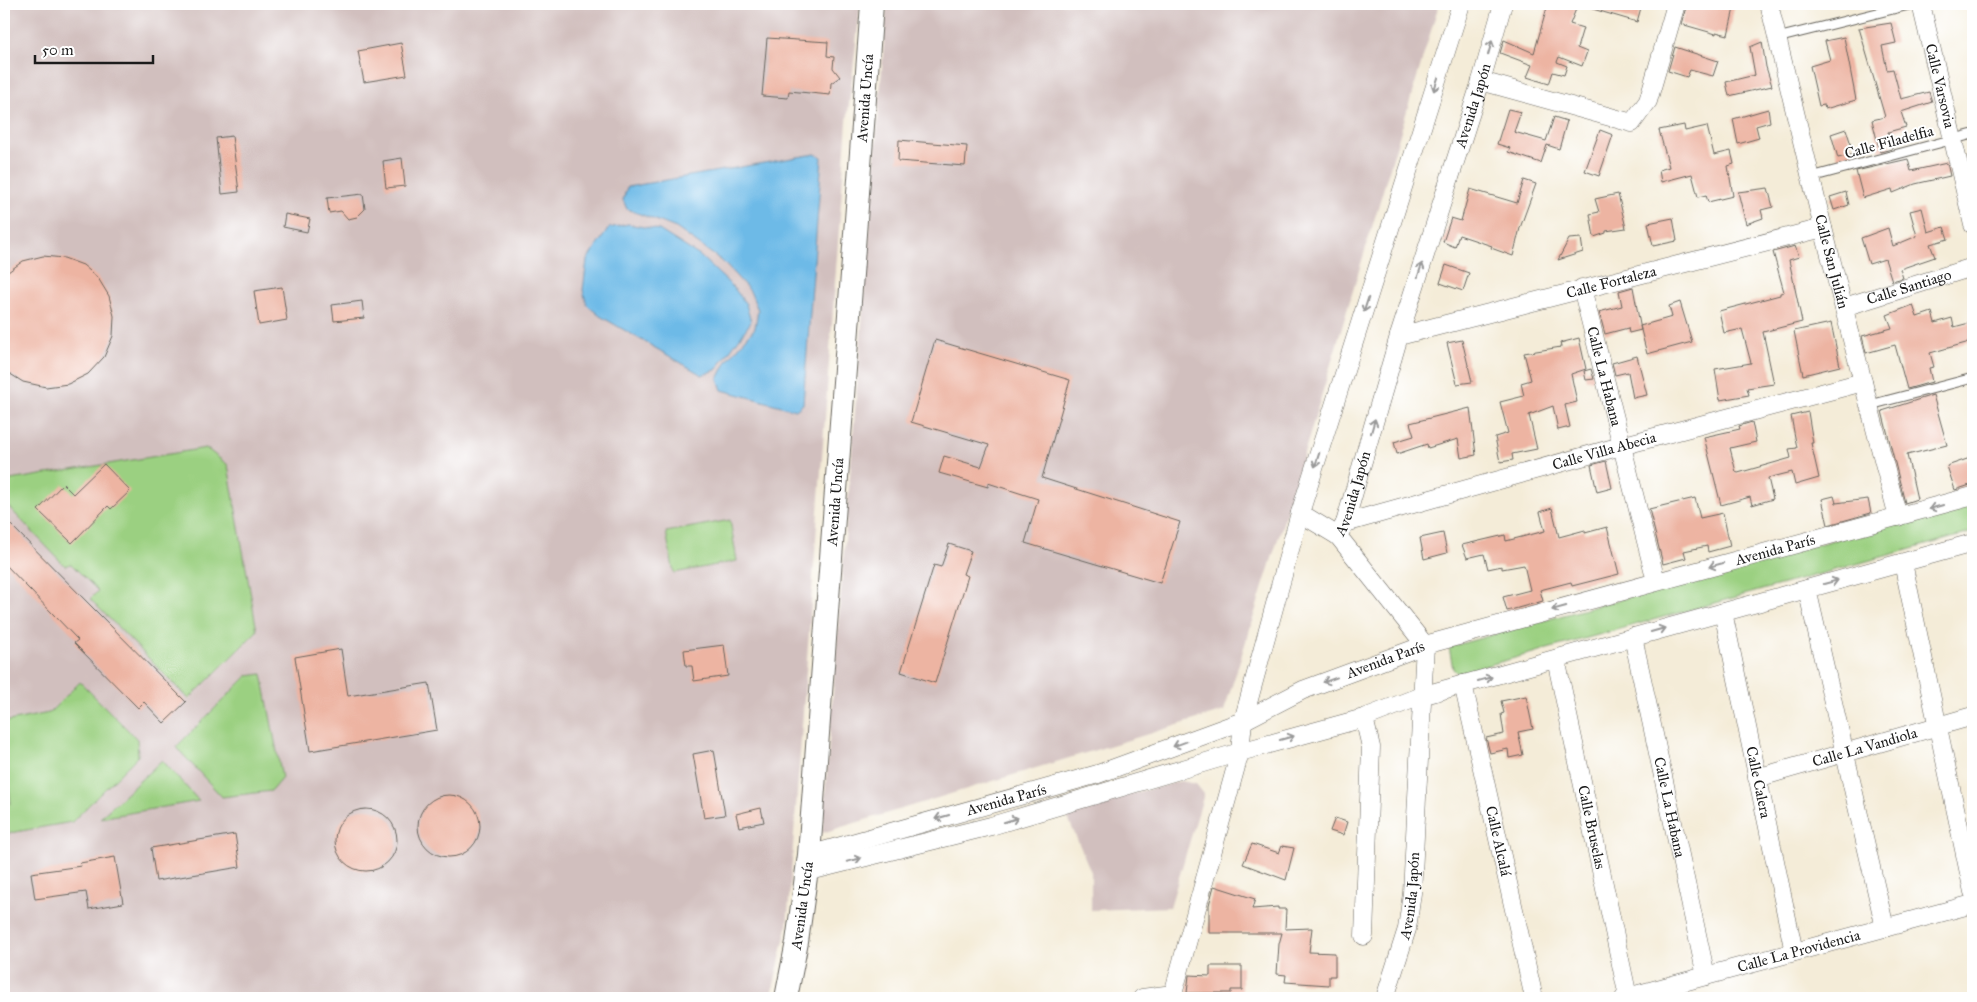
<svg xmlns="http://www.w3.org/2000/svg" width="1977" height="1002" font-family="'IM FELL Great Primer',serif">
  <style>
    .industrial { fill: #d1bfbe }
    .green { fill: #9bd081; stroke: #5c764e }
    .water { fill: #6dbae7; stroke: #446b82 }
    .building { fill: #edb4a2 }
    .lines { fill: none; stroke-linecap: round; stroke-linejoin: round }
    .service-casing { stroke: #68655e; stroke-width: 11 }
    .minor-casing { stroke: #68655e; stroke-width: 19 }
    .tertiary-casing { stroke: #68655e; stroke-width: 24 }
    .service { stroke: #fff; stroke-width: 9 }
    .minor { stroke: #fff; stroke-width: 18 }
    .tertiary { stroke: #fff; stroke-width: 22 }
    .oneway { stroke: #999 }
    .labels { text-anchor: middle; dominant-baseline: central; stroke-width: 4; stroke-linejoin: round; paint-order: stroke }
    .street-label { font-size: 15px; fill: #1c1c1c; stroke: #fff }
  </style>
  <rect width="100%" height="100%" fill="#fff"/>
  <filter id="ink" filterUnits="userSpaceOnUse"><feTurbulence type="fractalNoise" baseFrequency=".02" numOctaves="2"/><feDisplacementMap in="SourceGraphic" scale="10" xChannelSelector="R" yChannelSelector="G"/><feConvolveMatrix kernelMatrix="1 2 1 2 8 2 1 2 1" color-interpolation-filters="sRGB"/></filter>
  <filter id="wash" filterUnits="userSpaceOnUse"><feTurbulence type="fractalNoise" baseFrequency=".0096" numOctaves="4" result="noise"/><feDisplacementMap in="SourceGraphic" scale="20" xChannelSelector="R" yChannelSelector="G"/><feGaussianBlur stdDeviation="1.12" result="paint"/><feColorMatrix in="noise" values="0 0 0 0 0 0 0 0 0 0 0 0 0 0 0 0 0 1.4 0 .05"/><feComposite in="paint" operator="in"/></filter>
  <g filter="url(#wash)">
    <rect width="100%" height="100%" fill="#f4ecd8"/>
    <!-- industrial -->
    <path class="industrial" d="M4,4H856L860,9L847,122L787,927L771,998H4Z
      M887,4H1439L1288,507L1224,711L822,833Z
      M1181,781L1196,784L1204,794L1170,907L1091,910V872L1065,811Z"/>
    <!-- green -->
    <path class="green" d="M206,448L228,465L257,631L189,699L90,599L98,591L71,564L65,566L4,502V481Z
      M1973,501V532L1460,673H1457L1453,669L1449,647Z
      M730,520L737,561L674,573L666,532Z
      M262,674L282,778L271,791L222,797L176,747L247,676Z
      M80,682L137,739L138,756L72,822L4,834V804L11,803L4,754V722L49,713Z
      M162,760L199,801L100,818Z"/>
    <!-- water -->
    <path class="water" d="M815,154L822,157L803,404L796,410L722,390L718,379L727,361L755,328L758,310L750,291L722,261L676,228L627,209L623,200L627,187Z
      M628,224L659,230L700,256L734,288L746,304L751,322L716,370L702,375L600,316L587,305L583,290L587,260L609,228Z"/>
    <g id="blocks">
      <!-- building -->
      <path class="building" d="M1548,4H1578L1570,24L1583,28L1577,48L1587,52L1582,66L1559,57L1557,62L1567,66L1564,75L1553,72L1549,84L1527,77L1532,65L1500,53L1504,40L1534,53Z
        M1587,4H1642L1637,22L1586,7Z
        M1687,4H1735L1728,35L1716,32V34L1681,24Z
        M1891,23L1896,43L1882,46L1887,70L1893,69L1901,99L1929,92L1932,102L1901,112L1906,127L1888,132L1892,149L1880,152L1872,120L1885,117L1859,28Z
        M1844,37L1856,100L1825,109L1824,105L1819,106L1810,66L1830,60L1825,41Z
        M767,38L828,42L827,56L834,57L833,68L840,77L831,83L830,95L789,91L788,98L762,96Z
        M1762,42L1766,67L1772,86L1729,96L1726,82L1755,75L1750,47Z
        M401,43L407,75L364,82L358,51Z
        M1675,47L1718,61L1713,76L1690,70L1687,77L1668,71Z
        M1508,109L1521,112L1514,132L1546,141L1554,117L1567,121L1559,149L1547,145L1541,163L1508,152L1510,148L1497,144Z
        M1768,109L1770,122L1756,126L1759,138L1738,144L1733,119Z
        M1684,125L1685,131L1707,126L1714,155L1731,151L1734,164L1728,166L1733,196L1708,202L1706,195L1698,197L1692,174L1661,182L1659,170L1669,167L1659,130Z
        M1846,129L1854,154L1838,158L1831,134Z
        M1600,130L1613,135L1599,176L1585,171Z
        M232,136L239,192L222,194L216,138Z
        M899,140L967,146L965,166L898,161Z
        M402,158L405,186L386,188L383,161Z
        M1908,159L1911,171L1947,163L1950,176L1915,184L1893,193L1892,189L1863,198L1856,171Z
        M1524,180L1536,184L1520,228L1513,256L1491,248L1492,246L1459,235L1455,247L1443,242L1451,218L1461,221L1470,189L1517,203Z
        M1768,188L1773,207L1761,210L1763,218L1746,224L1738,192Z
        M1846,192L1849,205L1834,210L1830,197Z
        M363,194L365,209L357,217L348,219L341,211L329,213L327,198Z
        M1618,194L1626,228L1606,231V233L1594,237L1590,214L1599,212L1595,199Z
        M1922,208L1928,232L1944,227L1948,239L1930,244L1935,257L1900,269L1903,278L1892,281L1885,259L1869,264L1861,238L1888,228L1893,246L1917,236L1910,211Z
        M285,214L310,219L307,232L283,227Z
        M1673,218L1677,241L1653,246L1648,223Z
        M1581,238L1583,252L1558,260L1569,239Z
        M1795,246L1799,257L1789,260L1802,322L1763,332L1774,384L1747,388L1749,395L1720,400L1715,369L1751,363L1742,329L1724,333L1719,311L1780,295V293L1784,292L1773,252Z
        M43,256L64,258L83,265L98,278L109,296L114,316L113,336L104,357L88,374L68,384L46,387L23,382L4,370V275L23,261Z
        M1446,265L1469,273L1463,291L1440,283Z
        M282,287L287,320L259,325L254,291Z
        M1633,287L1641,330L1629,333L1628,328L1605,334L1599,312L1622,306L1619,291Z
        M362,301L364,318L334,321L332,305Z
        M1680,302L1692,342L1647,354L1640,326L1672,317L1669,306Z
        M1913,305L1917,317L1932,312L1935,323L1952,318L1954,327L1973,322V341L1930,353L1934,367L1929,368L1932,382L1907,389L1895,345L1866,353L1862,336L1892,328L1887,315Z
        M1831,323L1840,366L1803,375L1794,331Z
        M1579,338L1586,369L1571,374L1577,402L1565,405L1570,427L1558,430L1553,406L1529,415L1537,449L1512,454L1513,460L1500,462L1495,437L1508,433L1500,402L1524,396L1521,383L1531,380L1524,353L1561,347L1560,343Z
        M935,340L1070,380L1042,478L1180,522L1160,583L1025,543L1038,499L988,483V487L939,473L944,456L981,467L989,445L911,422Z
        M1462,340L1472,382L1457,384L1447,343Z
        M1637,356L1647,395L1633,398L1628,372L1615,375L1612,363Z
        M1591,369L1594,379L1586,380L1584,371Z
        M1933,395L1947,445L1907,455L1917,499L1905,503L1882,411Z
        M1470,408L1476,455L1461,458L1458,439L1428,448L1427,444L1397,454L1394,442L1414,436L1410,423Z
        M1808,412L1813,443H1811L1819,478L1795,485L1792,472L1768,478L1773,499L1752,505L1750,497L1721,505L1704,437L1740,429L1739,426L1752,422L1756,442L1730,448L1736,472L1738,473L1791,458L1789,449L1797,448L1791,416Z
        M1973,457V484L1955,490L1947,466Z
        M1606,461L1612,488L1597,492L1591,465Z
        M104,464L130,491L111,509L108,506L72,543L38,510L63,484L73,494Z
        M1834,496L1836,503L1868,499L1871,513L1828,525L1822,499Z
        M1695,498L1700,518L1723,513L1730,546L1708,552L1707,546L1684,551L1686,558L1663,564L1649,509Z
        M1552,508L1559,537L1585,530V533L1607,527L1619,574L1572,586L1571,582L1540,590L1543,601L1507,611L1503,597L1530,590L1524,565L1502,569V566L1488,569L1484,554L1467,558L1462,545L1505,535L1506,541L1545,531L1540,512Z
        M4,518L186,702L164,723L144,702L138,708L74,643L78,640L4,563Z
        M1443,533L1447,553L1424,559L1420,538Z
        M949,544L971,551L963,574L968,576L935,683L901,672L934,565L941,567Z
        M724,645L728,676L694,681L692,666H686L684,650Z
        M341,649L348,696L429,683L437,730L310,751L295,657Z
        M1526,696L1533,729L1518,732L1523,755L1509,758L1508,749L1490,753L1486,738L1504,734L1501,714L1504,713L1501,701Z
        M714,750L725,815L704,818L693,754Z
        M418 826a31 31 0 1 1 62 0a31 31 0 1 1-62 0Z
        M761,808L764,822L739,827L736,814Z
        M335 840a31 31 0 1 1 62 0a31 31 0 1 1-62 0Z
        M1335,818L1347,822L1343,835L1330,831Z
        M235,834L240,867L156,881L151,848Z
        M1252,844L1279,853L1282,846L1294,848L1286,880L1243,864Z
        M115,857L123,903L89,909L86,892L35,899L31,873L81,866L80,863Z
        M1214,886L1255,899L1252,909L1278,907V909H1286L1285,929L1312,928L1309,952L1335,953V976H1329V985L1285,982L1286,975L1277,974L1279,944L1282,933H1209V905Z
        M1210,966H1242V990H1231V993H1187L1189,975L1210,976Z"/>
    </g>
  </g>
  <g filter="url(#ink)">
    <use href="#blocks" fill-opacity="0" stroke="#68655e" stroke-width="1"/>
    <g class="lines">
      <!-- service casing -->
      <g class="service-casing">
        <path id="service" d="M1777,38L1913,4
          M1811,177L1973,134
          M1870,405L1973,378"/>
      </g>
      <!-- minor casing -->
      <g class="minor-casing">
        <g id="minor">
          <path id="s1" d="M1769,4L1823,228L1898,517"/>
          <path id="s2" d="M1921,4L1973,225"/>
          <path d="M1481,81L1632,123L1648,101L1676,4"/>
          <path id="s3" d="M1582,288L1656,581"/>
          <path id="s4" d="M1844,307L1973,267"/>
          <path id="s5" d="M1399,336L1823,228"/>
          <path d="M1300,513L1338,536"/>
          <path id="s6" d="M1345,523L1621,446L1863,382"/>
          <path d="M1903,563L1973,892"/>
          <path d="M1807,589L1885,928"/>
          <path id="s7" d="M1723,612L1794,952"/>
          <path id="s8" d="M1633,637L1706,976"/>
          <path id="s9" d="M1556,659L1628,997"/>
          <path id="s10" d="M1463,684L1534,998"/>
          <path d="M1364,718L1371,747L1364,936"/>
          <path id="s11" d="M1757,778L1973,716"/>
          <path id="s12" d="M809,855L1098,774L1243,721L1303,690L1425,645L1973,496"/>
          <path d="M806,872L991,826L1240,752L1364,718L1421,696L1973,543"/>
          <path d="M1142,998L1173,994"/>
          <path d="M1173,998V994L1240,752L1243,721L1300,513L1461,4"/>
          <path id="s13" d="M1385,998L1407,929L1412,893L1425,645L1338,536L1345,523L1399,336L1481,81L1503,4"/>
          <path id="s14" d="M1624,998L1973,904"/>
        </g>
      </g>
      <!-- tertiary casing -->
      <g class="tertiary-casing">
        <g id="tertiary">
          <path id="s15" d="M786,998L797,942L809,855L872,4"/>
        </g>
      </g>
      <!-- service -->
      <use href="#service" class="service"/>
      <!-- minor -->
      <use href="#minor" class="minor"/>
      <!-- tertiary -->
      <use href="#tertiary" class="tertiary"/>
    </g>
    <!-- one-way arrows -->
    <defs><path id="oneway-shaft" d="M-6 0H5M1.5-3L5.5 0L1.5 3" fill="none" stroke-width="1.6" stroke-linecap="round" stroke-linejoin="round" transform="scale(1.25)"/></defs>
    <g class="oneway">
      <use href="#oneway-shaft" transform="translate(1490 48) rotate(-74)"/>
      <use href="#oneway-shaft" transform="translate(1436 84) rotate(108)"/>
      <use href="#oneway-shaft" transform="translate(1420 270) rotate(-72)"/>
      <use href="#oneway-shaft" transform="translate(1366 305) rotate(108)"/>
      <use href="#oneway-shaft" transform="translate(1373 426) rotate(-74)"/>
      <use href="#oneway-shaft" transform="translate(1317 460) rotate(108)"/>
      <use href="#oneway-shaft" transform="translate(1936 507) rotate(164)"/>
      <use href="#oneway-shaft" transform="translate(1716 565) rotate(165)"/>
      <use href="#oneway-shaft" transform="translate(1831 582) rotate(-15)"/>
      <use href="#oneway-shaft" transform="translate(1559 608) rotate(165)"/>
      <use href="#oneway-shaft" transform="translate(1658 630) rotate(-16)"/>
      <use href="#oneway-shaft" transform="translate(1485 679) rotate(-16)"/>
      <use href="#oneway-shaft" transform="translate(1330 680) rotate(160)"/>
      <use href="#oneway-shaft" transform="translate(1287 738) rotate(-16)"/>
      <use href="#oneway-shaft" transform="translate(1180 744) rotate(160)"/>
      <use href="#oneway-shaft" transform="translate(942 817) rotate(164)"/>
      <use href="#oneway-shaft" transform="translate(1011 820) rotate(-17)"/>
      <use href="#oneway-shaft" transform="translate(854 860) rotate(-14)"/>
    </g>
  </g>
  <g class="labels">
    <!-- street labels -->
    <g class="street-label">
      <text stroke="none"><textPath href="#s2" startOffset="84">Calle Varsovia</textPath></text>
      <text stroke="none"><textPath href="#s15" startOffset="904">Avenida Uncía</textPath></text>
      <text stroke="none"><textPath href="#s13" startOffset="948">Avenida Japón</textPath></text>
      <text transform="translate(1889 142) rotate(-15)">Calle Filadelfia</text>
      <text stroke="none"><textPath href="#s1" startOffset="265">Calle San Julián</textPath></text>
      <text stroke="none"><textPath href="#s5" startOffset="219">Calle Fortaleza</textPath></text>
      <text stroke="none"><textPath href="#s4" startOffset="68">Calle Santiago</textPath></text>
      <text stroke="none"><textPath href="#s3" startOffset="91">Calle La Habana</textPath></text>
      <text stroke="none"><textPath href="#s6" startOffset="269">Calle Villa Abecia</textPath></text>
      <text stroke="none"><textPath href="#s13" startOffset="542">Avenida Japón</textPath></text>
      <text stroke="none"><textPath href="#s15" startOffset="499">Avenida Uncía</textPath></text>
      <text stroke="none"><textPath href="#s12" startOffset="1015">Avenida París</textPath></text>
      <text stroke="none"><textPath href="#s12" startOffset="610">Avenida París</textPath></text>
      <text stroke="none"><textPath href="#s11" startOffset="112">Calle La Vandiola</textPath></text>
      <text stroke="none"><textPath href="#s7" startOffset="174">Calle Calera</textPath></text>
      <text stroke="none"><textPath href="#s12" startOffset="205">Avenida París</textPath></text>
      <text stroke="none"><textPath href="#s8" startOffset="174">Calle La Habana</textPath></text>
      <text stroke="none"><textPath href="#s9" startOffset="172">Calle Bruselas</textPath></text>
      <text stroke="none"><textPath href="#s10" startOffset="161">Calle Alcalá</textPath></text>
      <text stroke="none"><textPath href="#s13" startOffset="106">Avenida Japón</textPath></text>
      <text stroke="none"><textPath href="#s15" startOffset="94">Avenida Uncía</textPath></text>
      <text stroke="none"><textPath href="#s14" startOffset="181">Calle La Providencia</textPath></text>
    </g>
  </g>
  <!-- margin -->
  <rect width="1977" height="1002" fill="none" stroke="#fff" stroke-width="20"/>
  <!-- scale -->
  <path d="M35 55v8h118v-8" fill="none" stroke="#1c1c1c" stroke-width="2.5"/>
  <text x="42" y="55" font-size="15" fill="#1c1c1c" stroke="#ffffff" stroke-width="4" paint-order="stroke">50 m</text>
</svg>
